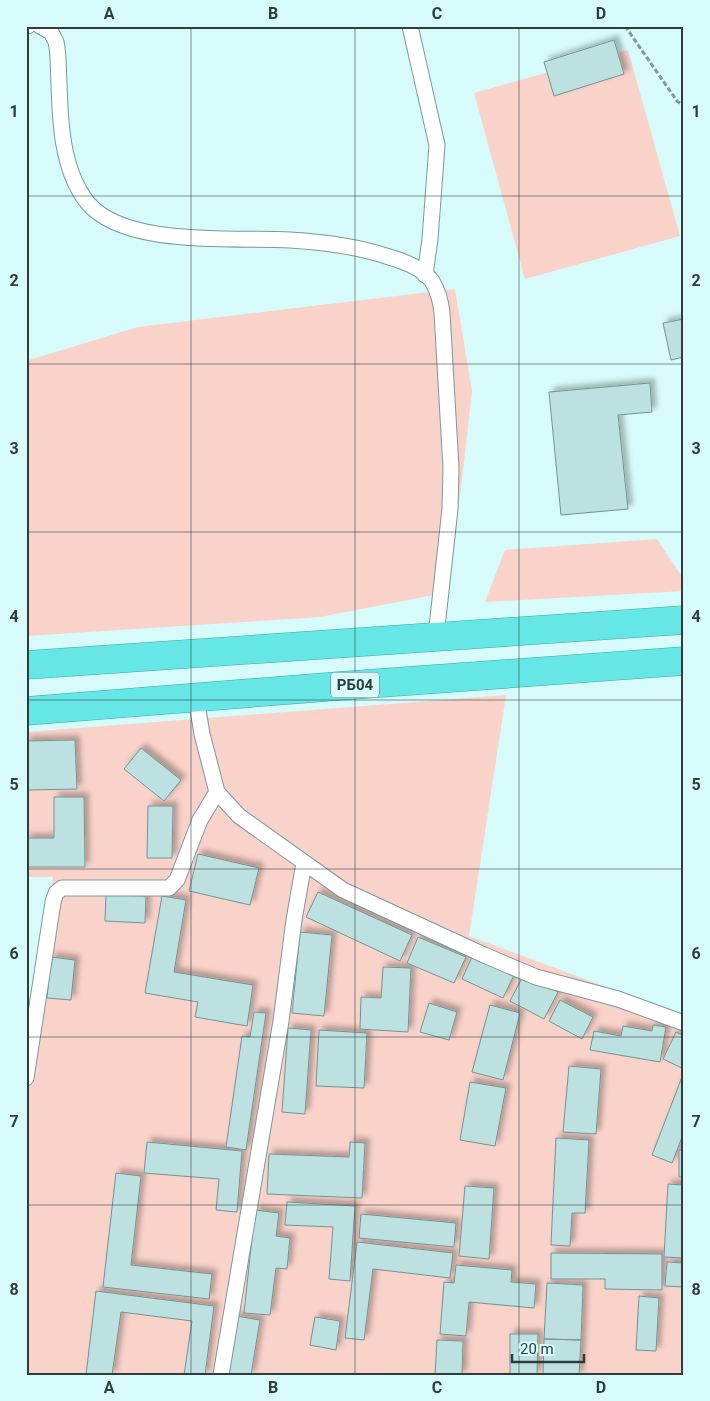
<svg xmlns="http://www.w3.org/2000/svg" width="710" height="1401" font-family="Roboto,sans-serif">
  <style>
    .green { fill: #f9d2c9 }
    .building { fill: #bde1e0; stroke: #729493; filter: url(#shadow) }
    .lines { fill: none; stroke-linecap: round; stroke-linejoin: round }
    .service-casing { stroke: #789a99; stroke-width: 17 }
    .trunk-casing { stroke: #3aa7a6; stroke-width: 29 }
    .path { stroke: #819a99; stroke-width: 3; stroke-dasharray: 5 2.5; stroke-linecap: butt }
    .service { stroke: #fff; stroke-width: 15 }
    .trunk { stroke: #67e6e6; stroke-width: 28 }
    .grid { fill: none; stroke: #2e3c3b; stroke-width: 1; stroke-opacity: 0.55 }
    .labels { text-anchor: middle; dominant-baseline: central; stroke-width: 4.5; stroke-linejoin: round; paint-order: stroke }
    .shield { fill: #d7fbfa; stroke: #617574; stroke-width: 1 }
    .shield-label { font-size: 15px; font-weight: bold; fill: #2e3c3b }
    .neatline { fill: none; stroke: #2e3c3b; stroke-width: 2 }
    .grid-label { font-size: 16px; text-anchor: middle; font-weight: bold; fill: #2e3c3b }
  </style>
  <defs>
    <filter id="shadow"><feDropShadow dx="4.5" dy="-4.5" stdDeviation="2.5" flood-color="#0004"/></filter>
  </defs>
  <rect width="100%" height="100%" fill="#d7fbfa"/>
  <!-- green -->
  <path class="green" d="M628,50L680,236L525,279L474,93Z
    M455,289L472,391L449,592L320,617L26,636V361L138,327Z
    M657,539L684,580V591L485,602L505,550Z
    M506,695L469,936L684,1016V1375H26V1051L53,877H26V732Z"/>
  <!-- building -->
  <path class="building" d="M614,40L624,74L554,96L544,62Z
    M684,319V357L671,360L663,323Z
    M650,383L652,412L618,415L628,509L561,515L549,392Z
    M75,740L77,789L26,790V741Z
    M141,748L181,780L164,801L124,769Z
    M54,797H84L85,867H26V838H54Z
    M148,806H173L172,858H147Z
    M198,854L259,868L250,905L189,891Z
    M318,892L412,935L400,961L306,917Z
    M106,895L146,896L145,923L105,921Z
    M162,896L186,900L174,972L253,985L247,1026L195,1017L198,1002L145,993Z
    M300,932L332,935L324,1016L292,1013Z
    M418,937L466,957L454,983L407,963Z
    M51,957L75,960L71,1000L47,998Z
    M472,957L514,975L503,998L462,979Z
    M383,967L411,968L408,1032L360,1029L361,997L381,998Z
    M524,974L558,992L544,1019L510,1001Z
    M560,1000L593,1017L582,1039L549,1021Z
    M429,1003L457,1012L449,1040L420,1032Z
    M490,1005L520,1013L503,1080L472,1072Z
    M254,1012L266,1013L246,1150L226,1147L242,1036L250,1037Z
    M653,1025L666,1027L660,1062L590,1050L594,1031L621,1036L623,1026L652,1031Z
    M288,1028L311,1030L305,1114L282,1112Z
    M319,1030L367,1033L364,1088L316,1086Z
    M676,1032L684,1036V1069L663,1059Z
    M569,1066L601,1069L596,1134L563,1132Z
    M682,1077L684,1078V1132L672,1163L652,1155Z
    M470,1082L506,1088L495,1146L460,1140Z
    M556,1138L589,1140L585,1213H572L570,1246L551,1245Z
    M147,1142L242,1151L237,1212L216,1210L219,1179L144,1173Z
    M350,1142L365,1143L362,1198L267,1194L269,1154L349,1157Z
    M679,1150L684,1151V1177H679Z
    M116,1173L141,1176L131,1265L212,1274L209,1299L103,1287Z
    M668,1184L684,1185V1258L664,1257Z
    M465,1186L494,1188L489,1259L459,1256Z
    M287,1202L355,1206L350,1281L329,1279L333,1227L285,1225Z
    M255,1210L279,1213L276,1236L290,1238L287,1269L276,1268L270,1315L244,1313Z
    M361,1214L456,1223L454,1247L359,1238Z
    M357,1242L453,1253L450,1278L373,1269L364,1340L345,1338Z
    M551,1253L662,1254V1290L605,1289V1279H551Z
    M667,1262L684,1263V1287L665,1286Z
    M456,1265L512,1270L511,1282L536,1284L534,1308L469,1302L466,1336L440,1334L444,1282L454,1283Z
    M547,1283L583,1285L581,1340L544,1339Z
    M96,1291L214,1306L205,1375H184L192,1321L121,1312L112,1375H86Z
    M639,1296L659,1298L656,1351L636,1350Z
    M236,1316L260,1320L251,1375H226Z
    M315,1317L340,1321L336,1350L310,1345Z
    M510,1334H538L537,1375H510Z
    M544,1339L581,1340L579,1375H543Z
    M437,1340L463,1341L462,1375H435Z"/>
  <g class="lines">
    <!-- service casing -->
    <g class="service-casing">
      <path id="service" d="M26,26H28
        M40,26L51,32L56,42C59,55 58,69 59,83C60,122 62,170 87,202C124,248 236,237 290,240C322,242 356,246 386,256C403,261 421,267 432,281C438,291 441,302 442,313L451,468L450,509L436,636
        M410,26L437,145L430,239L425,275
        M196,698L202,734L217,792L239,816L343,890L484,955L536,977L618,999L684,1023
        M26,1078L53,902L56,893L62,888H169L177,880L200,820L217,792
        M221,1375L281,1021L294,920L304,863"/>
    </g>
    <!-- trunk casing -->
    <g class="trunk-casing">
      <path id="trunk" d="M26,665L684,620
        M26,711L339,686L684,661"/>
    </g>
    <!-- path -->
    <path class="path" d="M625,26L677,101L684,106"/>
    <!-- service -->
    <use href="#service" class="service"/>
    <!-- trunk -->
    <use href="#trunk" class="trunk"/>
  </g>
  <!-- grid -->
  <path class="grid" d="M191,26V1375M355,26V1375M519,26V1375M26,196H684M26,364H684M26,532H684M26,700H684M26,869H684M26,1037H684M26,1205H684"/>
  <g class="labels">
    <!-- shield labels -->
    <rect class="shield" x="331" y="672.5" width="48" height="25" rx="4"/>
    <g class="shield-label">
      <text x="355" y="685">РБ04</text>
    </g>
  </g>
  <!-- border -->
  <rect width="710" height="1401" fill="none" stroke="#d7fbfa" stroke-width="55"/>
  <!-- scale -->
  <path d="M512 1354v8h72v-8" fill="none" stroke="#2e3c3b" stroke-width="2.5"/>
  <text x="520" y="1354" font-size="15" fill="#2e3c3b" stroke="#d7fbfa" stroke-width="4" paint-order="stroke">20 m</text>
  <rect x="28" y="28" width="654" height="1346" class="neatline"/>
  <g class="grid-label">
    <text x="109" y="19">A</text>
    <text x="273" y="19">B</text>
    <text x="437" y="19">C</text>
    <text x="601" y="19">D</text>
    <text x="14" y="117">1</text>
    <text x="696" y="117">1</text>
    <text x="14" y="286">2</text>
    <text x="696" y="286">2</text>
    <text x="14" y="454">3</text>
    <text x="696" y="454">3</text>
    <text x="14" y="622">4</text>
    <text x="696" y="622">4</text>
    <text x="14" y="790">5</text>
    <text x="696" y="790">5</text>
    <text x="14" y="959">6</text>
    <text x="696" y="959">6</text>
    <text x="14" y="1127">7</text>
    <text x="696" y="1127">7</text>
    <text x="14" y="1295">8</text>
    <text x="696" y="1295">8</text>
    <text x="109" y="1393">A</text>
    <text x="273" y="1393">B</text>
    <text x="437" y="1393">C</text>
    <text x="601" y="1393">D</text>
  </g>
</svg>
